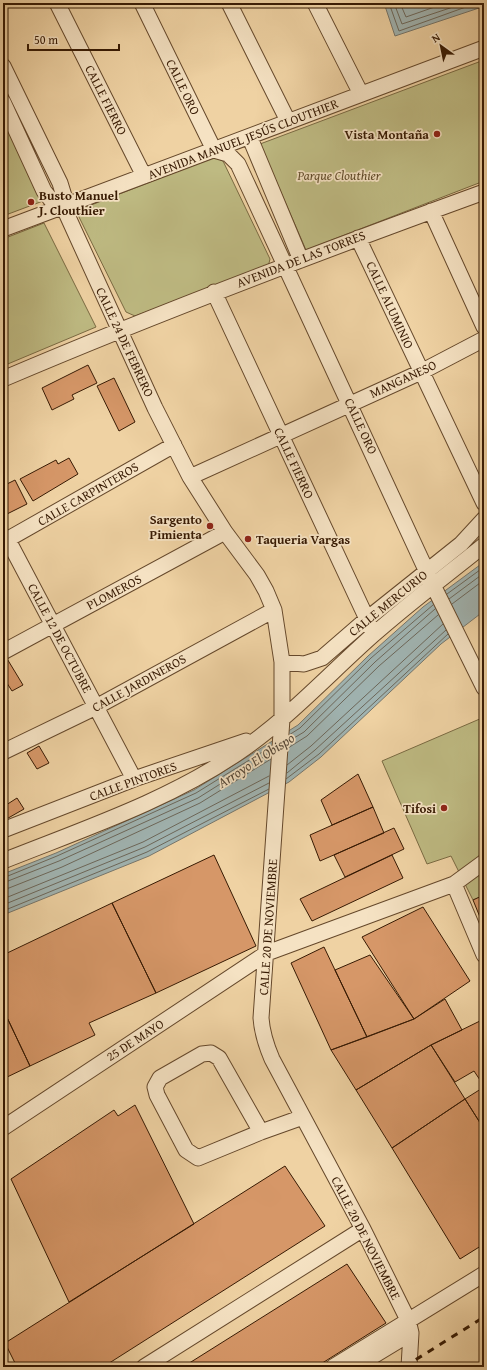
<svg xmlns="http://www.w3.org/2000/svg" width="487" height="1370" font-family="'Gentium Book Plus',serif">
  <style>
    .green { fill: #beba82; stroke: #7a6a42 }
    .water { fill: #a0b4b2; stroke: #76766c }
    .lines { fill: none; stroke-linecap: round; stroke-linejoin: round }
    .shore { stroke: #6c675a; stroke-width: 1 }
    .building { fill: #d69768; stroke: #371a03 }
    .minor-casing { stroke: #65482b; stroke-width: 17 }
    .minor { stroke: #f5e2c3; stroke-width: 15 }
    .rail { stroke: #371a03; stroke-width: 3; stroke-dasharray: 7 7; stroke-linecap: butt }
    .poi-dot { fill: #8f2418; stroke: #f5e2c3; stroke-width: 1.5 }
    .labels { text-anchor: middle; dominant-baseline: central; stroke-width: 3.5; stroke-linejoin: round; paint-order: stroke }
    .street-label { font-size: 13px; fill: #371a03; stroke: #f5e2c3 }
    .poi-label { font-size: 13px; font-weight: bold; fill: #371a03; stroke: #f5e2c3; text-anchor: end }
    .park-label { font-size: 13px; font-style: italic; fill: #604a29; stroke: #f5e2c3 }
    .water-label { font-size: 14px; font-style: italic; fill: #564838; stroke: #f5e2c3 }
  </style>
  <rect width="100%" height="100%" fill="#efd2a3"/>
  <filter id="stains"><feTurbulence type="fractalNoise" baseFrequency=".005" numOctaves="4"/><feColorMatrix values="0 0 0 0 .2 0 0 0 0 .09 0 0 0 0 .02 0 0 0 .5 -.17"/></filter>
  <radialGradient id="worn" r=".72"><stop offset=".6" stop-color="#630" stop-opacity="0"/><stop offset="1" stop-color="#630" stop-opacity=".3"/></radialGradient>
  <!-- green -->
  <path class="green" d="M484,60V181L306,250L260,144Z
    M3,120L43,201L3,216Z
    M214,157L223,161L270,259L268,267L135,316L126,312L78,215L81,209Z
    M44,223L96,327L3,366V239Z
    M482,718L484,721V895L473,900L451,856L427,864L382,761Z"/>
  <!-- water -->
  <path class="water" d="M384,3H480L482,7L395,36Z
    M484,562V611L441,644L321,757L289,782L149,856L3,915V874L56,853L194,790L298,725L368,656L423,607Z"/>
  <g class="lines">
    <!-- shore -->
    <path class="shore" d="M389,3L399,31L477,3
      M394,3L402,24L465,3
      M400,3L406,17L446,3
      M447,594L484,567
      M449,599L484,573
      M452,604L484,580
      M289,735L300,728L371,658L433,605
      M289,741L304,732L375,662L435,609
      M288,748L307,736L379,666L438,615
      M287,765L311,746L443,624
      M287,773L315,750L446,630
      M286,779L319,754L448,634
      M3,878L57,856L196,793L272,746
      M3,883L59,861L198,798L271,752
      M3,889L9,888L62,867L200,803L271,759
      M3,899L143,842L269,776
      M3,905L145,847L269,783
      M3,911L147,852L269,789"/>
  </g>
  <!-- building -->
  <path class="building" d="M88,365L97,383L72,395L74,399L52,410L42,388Z
    M114,378L135,422L119,431L97,386Z
    M69,458L78,474L33,501L20,479L56,460L58,464Z
    M15,480L27,504L3,516V486Z
    M6,657L23,685L12,691L3,677V659Z
    M39,746L49,763L37,769L27,753Z
    M358,774L373,807L332,825L321,800Z
    M17,798L24,809L3,821V807Z
    M373,807L384,833L320,861L310,835Z
    M394,828L404,849L345,877L334,855Z
    M214,855L256,946L156,993L112,903Z
    M392,855L403,878L312,921L300,899Z
    M484,895V927L473,900Z
    M112,903L156,993L89,1023L95,1035L30,1066L3,1009V955Z
    M423,907L470,981L414,1019L362,937Z
    M324,947L367,1037L331,1050L291,963Z
    M370,955L414,1019L367,1037L335,970Z
    M445,999L462,1030L431,1045L356,1090L331,1050L414,1019Z
    M3,1009L30,1066L3,1079Z
    M484,1019V1086L474,1071L455,1082L431,1045Z
    M431,1045L465,1099L392,1148L356,1090Z
    M484,1087V1129L465,1099Z
    M465,1099L484,1129V1244L460,1259L392,1148Z
    M135,1105L194,1224L69,1302L11,1179L114,1110L118,1116Z
    M285,1166L325,1226L103,1367H17L5,1343Z
    M347,1264L386,1323L316,1367H183Z"/>
  <g class="lines">
    <!-- minor casing -->
    <g class="minor-casing">
      <path id="minor" d="M57,3L144,176
        M142,3L214,150
        M229,3L288,121
        M315,3L361,94
        M3,66L60,183L64,196L63,206
        M3,102L44,191L52,201L63,206
        M250,138L301,260
        M214,150L228,154L238,164L433,585L484,688
        M63,206L155,408L190,477L225,532L257,575L266,591L274,610L282,662V719L261,1018C262,1033 266,1045 272,1059L363,1229L408,1320L411,1333L409,1367
        M431,211L484,327
        M3,229L484,48
        M358,238L484,503
        M214,292L374,634
        M3,379C162,311 322,251 484,192
        M190,477L421,372L484,339
        M8,540L134,779
        M3,542L174,445
        M3,652L225,532
        M282,662L304,664L322,658L367,619L461,544L484,519
        M3,752L96,707L274,610
        M3,830L134,779L246,741
        M3,861C83,829 168,801 239,752C288,719 329,674 373,635C409,603 447,575 484,545
        M454,884L484,862
        M3,1128L267,953L454,884L484,955
        M261,1132L219,1058L211,1053L202,1054L160,1078L155,1087L157,1095L186,1150L198,1158L261,1132L303,1117
        M144,1367L363,1229
        M333,1367L484,1274
        M355,1367L411,1333"/>
    </g>
    <!-- minor -->
    <use href="#minor" class="minor"/>
    <!-- rail -->
    <path class="rail" d="M404,1367L484,1317"/>
  </g>
  <!-- markers -->
  <g class="poi-dot">
    <circle cx="437" cy="134" r="4"/>
    <circle cx="31" cy="202" r="4"/>
    <circle cx="210" cy="526" r="4"/>
    <circle cx="248" cy="539" r="4"/>
    <circle cx="444" cy="808" r="4"/>
  </g>
  <g class="labels">
    <!-- street labels -->
    <g class="street-label">
      <text transform="translate(183 87) rotate(64)">CALLE ORO</text>
      <text transform="translate(106 100) rotate(63)">CALLE FIERRO</text>
      <text transform="translate(243 139) rotate(-21)">AVENIDA MANUEL JESÚS CLOUTHIER</text>
      <text transform="translate(301 259) rotate(-21)">AVENIDA DE LAS TORRES</text>
      <text transform="translate(390 305) rotate(65)">CALLE ALUMINIO</text>
      <text transform="translate(125 342) rotate(65)">CALLE 24 DE FEBRERO</text>
      <text transform="translate(403 379) rotate(-25)">MANGANESO</text>
      <text transform="translate(361 426) rotate(65)">CALLE ORO</text>
      <text transform="translate(294 463) rotate(65)">CALLE FIERRO</text>
      <text transform="translate(88 494) rotate(-30)">CALLE CARPINTEROS</text>
      <text transform="translate(114 592) rotate(-28)">PLOMEROS</text>
      <text transform="translate(388 603) rotate(-39)">CALLE MERCURIO</text>
      <text transform="translate(60 638) rotate(62)">CALLE 12 DE OCTUBRE</text>
      <text transform="translate(139 683) rotate(-29)">CALLE JARDINEROS</text>
      <text transform="translate(133 781) rotate(-20)">CALLE PINTORES</text>
      <text transform="translate(268 927) rotate(-86)">CALLE 20 DE NOVIEMBRE</text>
      <text transform="translate(135 1040) rotate(-33)">25 DE MAYO</text>
      <text transform="translate(366 1238) rotate(63)">CALLE 20 DE NOVIEMBRE</text>
    </g>
    <!-- poi labels -->
    <g class="poi-label">
      <text x="429" y="134">Vista Montaña</text>
      <text x="39" y="195" text-anchor="start">Busto Manuel<tspan x="39" dy="15">J. Clouthier</tspan></text>
      <text x="202" y="519">Sargento<tspan x="202" dy="15">Pimienta</tspan></text>
      <text x="256" y="539" text-anchor="start">Taqueria Vargas</text>
      <text x="436" y="808">Tifosi</text>
    </g>
    <!-- park labels -->
    <g class="park-label">
      <text x="339" y="175">Parque Clouthier</text>
    </g>
    <!-- water labels -->
    <g class="water-label">
      <text transform="translate(256 760) rotate(-33)">Arroyo El Obispo</text>
    </g>
  </g>
  <!-- margin -->
  <rect width="487" height="1370" fill="none" stroke="#efd2a3" stroke-width="16"/>
  <rect x="4" y="4" width="479" height="1362" fill="none" stroke="#371a03" stroke-width="2"/>
  <rect x="8" y="8" width="471" height="1354" fill="none" stroke="#371a03"/>
  <!-- north arrow -->
  <g transform="translate(441 46) rotate(327)" stroke="#f5e2c3" stroke-width="3" paint-order="stroke">
  <path d="M0-3L7 15L0 10L-7 15Z" fill="#371a03"/>
  <text y="-6" font-size="11" font-weight="bold" text-anchor="middle" fill="#371a03">N</text>
  </g>
  <!-- scale -->
  <path d="M28 44v6h91v-6" fill="none" stroke="#371a03" stroke-width="2"/>
  <text x="34" y="44" font-size="12" fill="#371a03" stroke="#f5e2c3" stroke-width="3" paint-order="stroke">50 m</text>
  <rect width="100%" height="100%" filter="url(#stains)"/>
  <rect width="100%" height="100%" fill="url(#worn)"/>
</svg>
